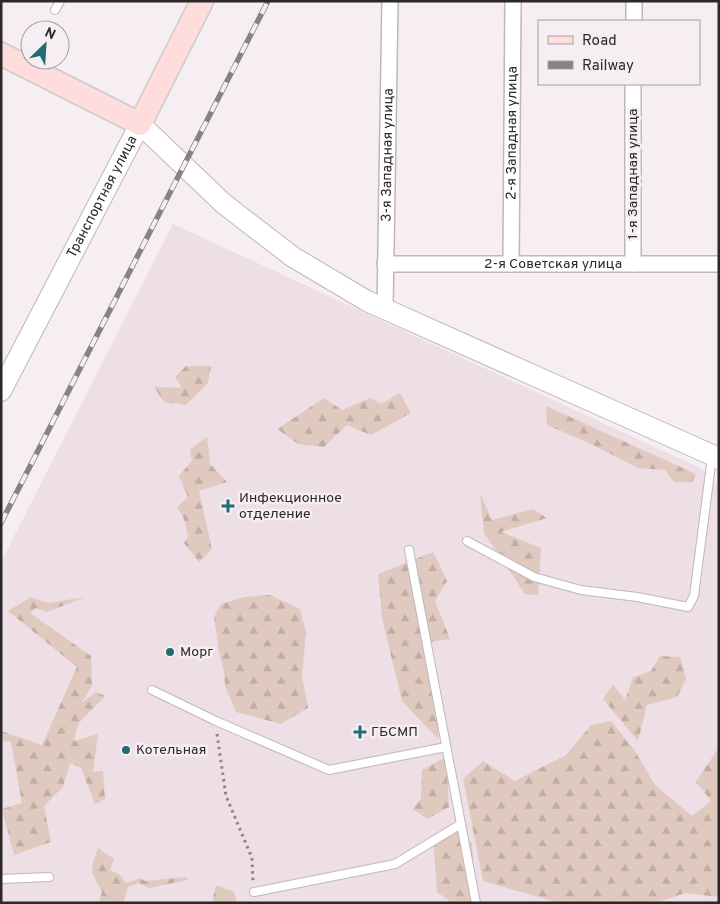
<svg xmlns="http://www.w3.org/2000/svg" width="720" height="904" font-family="Overpass,sans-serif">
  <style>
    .built { fill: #eedee5 }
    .forest { fill: url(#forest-firs) }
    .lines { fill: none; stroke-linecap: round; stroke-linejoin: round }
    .service-casing { stroke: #bfb7ba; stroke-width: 10 }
    .minor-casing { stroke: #bfb7ba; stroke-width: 18 }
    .secondary-casing { stroke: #bfb7ba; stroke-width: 22 }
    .primary-casing { stroke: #cccbcc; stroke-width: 25 }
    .path { stroke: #898386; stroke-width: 3; stroke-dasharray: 2.5 4; stroke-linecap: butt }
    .service { stroke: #fff; stroke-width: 8 }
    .minor { stroke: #fff; stroke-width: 15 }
    .secondary { stroke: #fff; stroke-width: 20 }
    .primary { stroke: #fedddc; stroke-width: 22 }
    .rail-casing { stroke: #888285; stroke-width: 5.5 }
    .rail { stroke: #f6eef2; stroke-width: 4; stroke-dasharray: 11; stroke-linecap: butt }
    .poi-dot { fill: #206c71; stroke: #f6eef2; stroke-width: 2 }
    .labels { text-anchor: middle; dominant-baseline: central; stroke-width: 5; stroke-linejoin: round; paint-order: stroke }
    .street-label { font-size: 14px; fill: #2b282a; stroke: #f6eef2 }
    .poi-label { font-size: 14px; fill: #2b282a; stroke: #f6eef2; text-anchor: start }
  </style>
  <defs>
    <pattern id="forest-firs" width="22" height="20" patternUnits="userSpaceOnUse" patternTransform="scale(1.25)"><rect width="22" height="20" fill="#e0cabf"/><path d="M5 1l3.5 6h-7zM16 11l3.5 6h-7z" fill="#c0aea4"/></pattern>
  </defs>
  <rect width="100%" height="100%" fill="#f6eef2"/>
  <!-- built -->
  <path class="built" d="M173,224L700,468L719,485V903H1V562Z"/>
  <!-- forest -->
  <path class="forest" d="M186,366H211L208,383L186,405L164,402L154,387L182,388L175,377Z
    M400,393L411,413L371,435L347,425L324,447L298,444L277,429L324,398L342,410L370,398L381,404Z
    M546,406L696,474L692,482H674L665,470L638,468L591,444L547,425Z
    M207,437L210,464L227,482L199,491L212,549L199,562L184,543L188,537L185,521L177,507L188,497L179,476L192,461L190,449Z
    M480,493L492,520L533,509L547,518L501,532L541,548L538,595L525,594L484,533Z
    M433,552L447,581L435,601L450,639L429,642L437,673L438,739L402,701L382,618L378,574Z
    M270,595L300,609L306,633L302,676L308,708L281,724L236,712L225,686L224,671L219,652L214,617L221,604L244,597Z
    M31,597L48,603L85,597L47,612L36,608L30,613L91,656L92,686L81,703L96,692L105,696L78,724L74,741L98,734L93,772L103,771L105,799L95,804L81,768L70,763L63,787L44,806L51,842L14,855L2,809L22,803L11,742L1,740V731L42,745L77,667L8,611Z
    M660,656L680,657L686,679L677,697L647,705L638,741L603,699L613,684L625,700L633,677L651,671Z
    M611,721L635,751L655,785L692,816L711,801L696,782L719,747V897L685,893L656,903H559L483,881L463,779L483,761L515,781L566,755L591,725Z
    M446,757L449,807L427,819L413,809L421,798L422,770Z
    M455,827L472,843L474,903H452L437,892L433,835Z
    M98,848L114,859L110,870L120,875L126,883L141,878L145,881L186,877L188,880L149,888L138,883L128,887L123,903H99L102,892L92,873L93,862Z
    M216,885L234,892L237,903H213V898Z"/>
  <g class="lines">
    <!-- service casing -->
    <g class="service-casing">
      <path id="service" d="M55,10L60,1
        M467,541L534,577L581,590L637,597L688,607L694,596L712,457
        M409,550L476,903
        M152,690L216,721L329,770L446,747
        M1,879L49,877
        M254,892L395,864L461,824"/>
    </g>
    <!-- minor casing -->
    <g class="minor-casing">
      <g id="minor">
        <path d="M634,21V1"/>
        <path id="s1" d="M385,264H719"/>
        <path id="s2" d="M511,264L513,1"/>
        <path d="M633,264V84"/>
        <path id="s3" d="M385,309L390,1"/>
      </g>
    </g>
    <!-- secondary casing -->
    <g class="secondary-casing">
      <g id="secondary">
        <path id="s4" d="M1,391L140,124L224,204L293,257L367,301L712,455L719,459"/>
      </g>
    </g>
    <!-- primary casing -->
    <g class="primary-casing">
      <path id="primary" d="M1,54L140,124L202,1"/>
    </g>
    <!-- path -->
    <path class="path" d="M217,734L226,796L252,858L253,882"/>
    <!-- service -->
    <use href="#service" class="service"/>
    <!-- minor -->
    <use href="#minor" class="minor"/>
    <!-- secondary -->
    <use href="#secondary" class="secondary"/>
    <!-- primary -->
    <use href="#primary" class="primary"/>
    <!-- rail casing -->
    <g class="rail-casing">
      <path id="rail" d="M1,523L268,1"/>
    </g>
    <!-- rail -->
    <use href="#rail" class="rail"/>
  </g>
  <!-- markers -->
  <g class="poi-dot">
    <path d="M225.5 498.5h5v5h5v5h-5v5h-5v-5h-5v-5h5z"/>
    <circle cx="170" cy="652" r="5"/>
    <path d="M357.5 724.5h5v5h5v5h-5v5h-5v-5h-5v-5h5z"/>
    <circle cx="126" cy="750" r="5"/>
  </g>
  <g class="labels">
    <!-- street labels -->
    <g class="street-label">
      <text stroke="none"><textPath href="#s2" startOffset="131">2-я Западная улица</textPath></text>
      <text stroke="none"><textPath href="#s3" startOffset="154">3-я Западная улица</textPath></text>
      <text transform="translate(633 174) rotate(-90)">1-я Западная улица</text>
      <text stroke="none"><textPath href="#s4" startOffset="219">Транспортная улица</textPath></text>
      <text stroke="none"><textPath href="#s1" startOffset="168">2-я Советская улица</textPath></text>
    </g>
    <!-- poi labels -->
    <g class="poi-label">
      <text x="239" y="498">Инфекционное<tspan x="239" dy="16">отделение</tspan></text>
      <text x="180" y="652">Морг</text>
      <text x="371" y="732">ГБСМП</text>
      <text x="136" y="750">Котельная</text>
    </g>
  </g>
  <!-- border -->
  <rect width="720" height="904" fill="none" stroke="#2b282a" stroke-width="5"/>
  <!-- legend -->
  <rect x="538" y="20" width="162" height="65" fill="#f6eef2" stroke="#a59fa2"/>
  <rect x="548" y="36" width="25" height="8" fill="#fedddc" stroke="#a59fa2"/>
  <text x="582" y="45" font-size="15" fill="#2b282a">Road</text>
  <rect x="548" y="61" width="25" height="8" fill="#888285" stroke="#a59fa2"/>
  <text x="582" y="70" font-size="15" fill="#2b282a">Railway</text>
  <!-- north arrow -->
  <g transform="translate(45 45) rotate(25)"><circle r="24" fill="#f6eef2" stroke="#a59fa2"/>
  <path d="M0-4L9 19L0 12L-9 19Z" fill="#206c71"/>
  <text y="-8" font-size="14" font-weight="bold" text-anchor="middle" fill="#2b282a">N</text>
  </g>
</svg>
